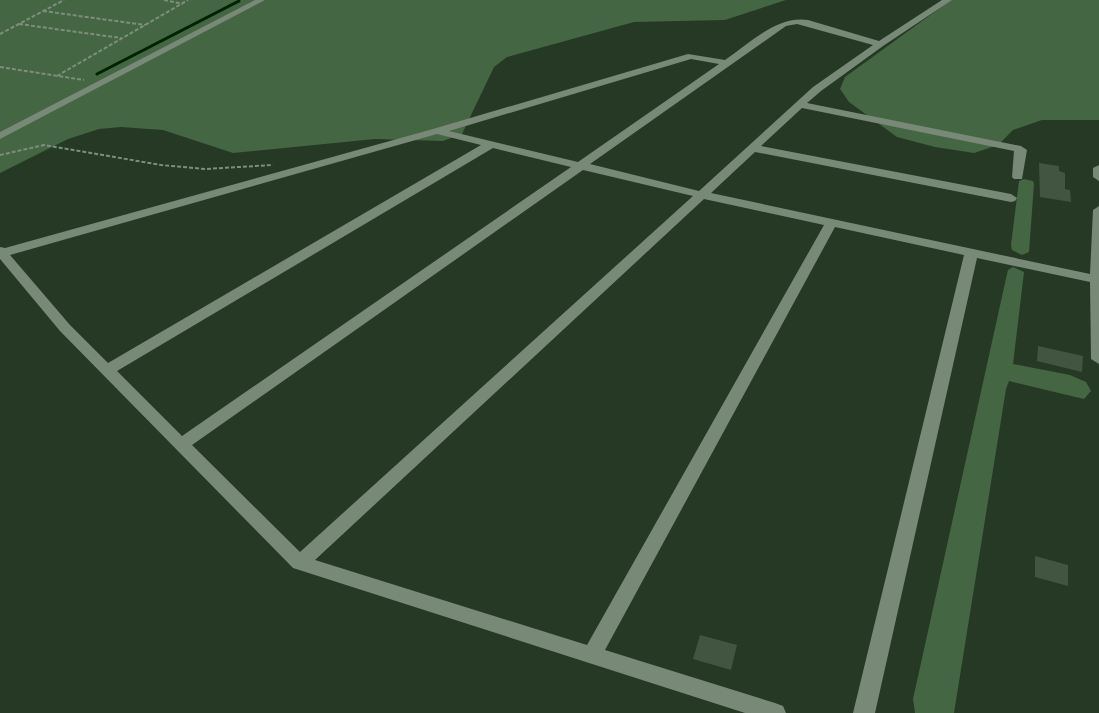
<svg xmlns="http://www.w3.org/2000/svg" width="1099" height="713" font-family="Montserrat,sans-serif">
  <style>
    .green { fill: #446643 }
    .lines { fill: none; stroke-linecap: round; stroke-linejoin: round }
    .stream { stroke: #002201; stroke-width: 3 }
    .building { fill: #415540 }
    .path { stroke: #7e8e7d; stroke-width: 2; stroke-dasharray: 4 2; stroke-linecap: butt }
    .minor { fill: #788977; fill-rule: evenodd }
  </style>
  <rect width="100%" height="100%" fill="#253925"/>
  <!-- green -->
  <path class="green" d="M0,0H259L0,134Z
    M263,0H786L725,20L634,22L507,57L494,67L462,134L443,141L375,139L233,153L163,130L121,127L99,129L68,139L0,173V137Z
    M951,0H1099V120H1042L1013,130L998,145L974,153L935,147L897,137L849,102L840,89L845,77Z
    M1024,179L1033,181L1034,184L1029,252L1022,255L1012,250L1011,245L1019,181Z
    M1013,267L1024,272L1013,364L1070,375L1086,382L1091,391L1084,399L1009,381L1006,389L954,713H915L913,699L1007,274L1008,270Z"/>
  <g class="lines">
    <!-- stream -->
    <path class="stream" d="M97,74L239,1"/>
  </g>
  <!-- building -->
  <path class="building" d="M1039,163L1059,166V171L1065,173V189L1070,190L1071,202L1040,197Z
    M1038,346L1083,356L1082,372L1037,361Z
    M1035,556L1068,565V586L1035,577Z
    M700,635L737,645L731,670L693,659Z"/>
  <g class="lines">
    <!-- path -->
    <path class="path" d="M164,0L183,4
      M43,11L145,25
      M19,24L121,38
      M0,34L64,0
      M0,67L84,80
      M57,76L188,0
      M0,155L44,145L161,165L205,169L273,165"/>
    <!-- minor -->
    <path class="minor" d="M255,0H265L0,139V132Z
      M942,0H952L883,46L821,91L807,103L1021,146L1027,150L1022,179H1014L1012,177L1014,151L802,108L761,146L1011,194L1017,198L1015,201L1011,202L755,152L711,193L1090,274L1093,210L1099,206V364L1091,359L1090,282L977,258L875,713H853L964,255L835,227L605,650L775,703L783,706L786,713H745L293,568L60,331L0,259V247L5,248L433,129L688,54L725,60C750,43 777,15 808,20L879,41ZM797,24L873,45L813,87L699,191L590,164L786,26ZM691,59L719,64L578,162L449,131ZM437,134L481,145L108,363L70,325L10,255ZM493,148L571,167L182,436L117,371ZM583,170L693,196L300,552L192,445ZM704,199L824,225L587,645L315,560Z
      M1099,165V181L1093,177V168Z"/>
  </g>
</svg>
